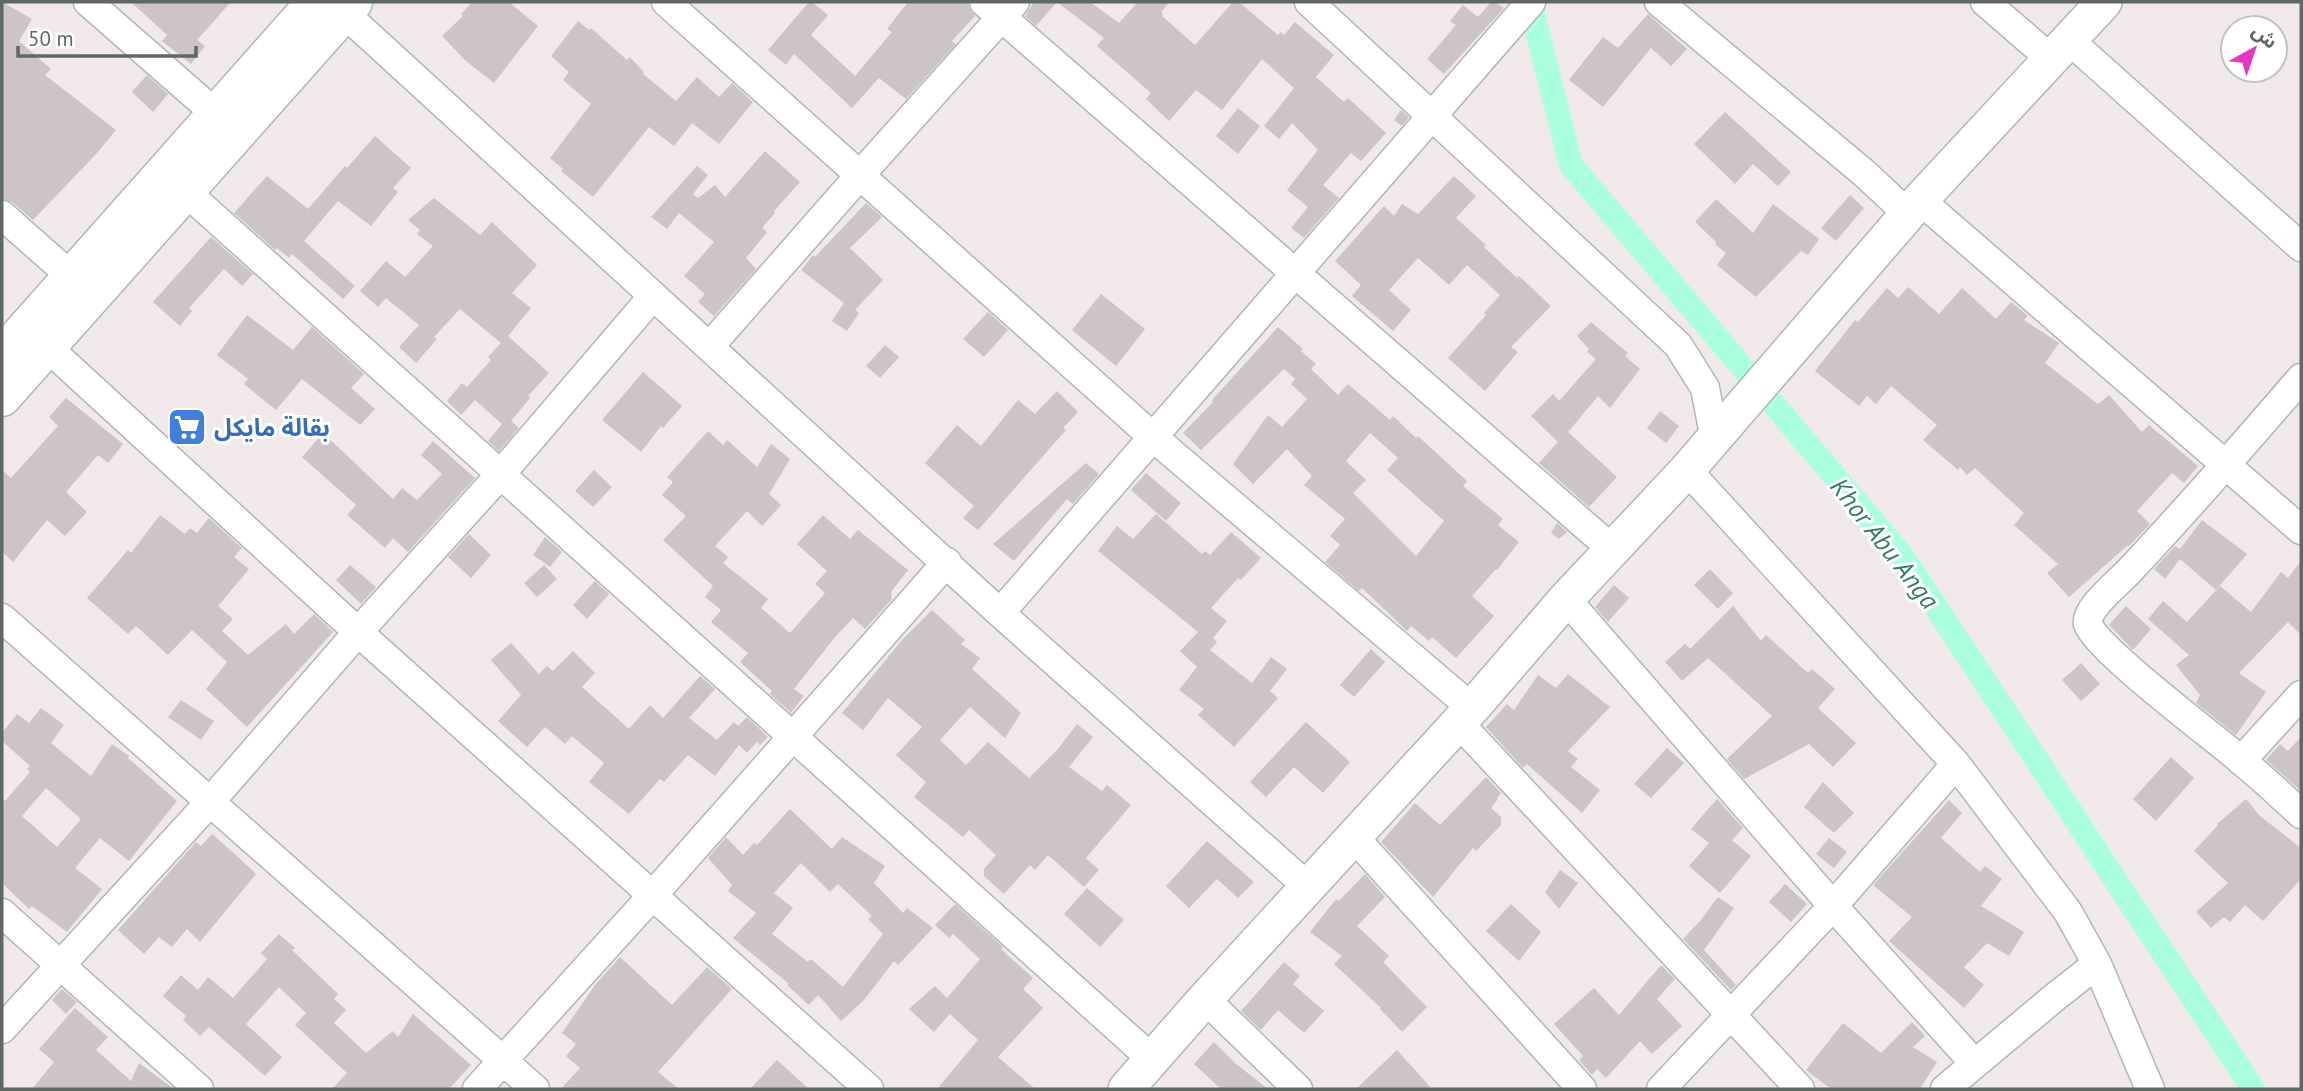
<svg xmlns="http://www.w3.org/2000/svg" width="2303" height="1091" font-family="'PT Sans','Noto Sans Arabic',sans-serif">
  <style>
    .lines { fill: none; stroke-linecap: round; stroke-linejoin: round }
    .canal { stroke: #afd; stroke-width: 24 }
    .building { fill: #ccc4c6; fill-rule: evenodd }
    .minor-casing { stroke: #b0b7b6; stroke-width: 31 }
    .tertiary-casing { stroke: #b0b7b6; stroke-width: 38 }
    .secondary-casing { stroke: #b0b8b6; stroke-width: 41 }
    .minor { stroke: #fff; stroke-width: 28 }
    .tertiary { stroke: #fff; stroke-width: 35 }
    .secondary { stroke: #fff; stroke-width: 38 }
    .labels { text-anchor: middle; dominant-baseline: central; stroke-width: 6; stroke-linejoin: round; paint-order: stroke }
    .shop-label { font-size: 24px; font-weight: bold; fill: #366cbe; stroke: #fff; text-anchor: start }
    .water-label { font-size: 26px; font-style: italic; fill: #337d65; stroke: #fff }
  </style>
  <rect width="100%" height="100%" fill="#f1e8e9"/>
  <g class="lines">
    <!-- canal -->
    <path class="canal" d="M1530,2L1571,165L1903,557L2253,1089"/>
  </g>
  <!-- building -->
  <path class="building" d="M2,2L32,19L19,41L51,69L45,75L116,130L97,153L33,220L12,202L2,199Z
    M131,2H231L197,40L205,46L191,64L162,41L167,35Z
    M472,2H509L538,26L494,83L466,61L442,36L463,16L461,14Z
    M809,2H812L828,15L811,35L855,76L892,32L887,29L908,2H968L969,8L975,16L952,41L956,44L906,99L879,78L852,108L794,54L786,65L768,50Z
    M1034,2H1090L1119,23L1138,2H1170L1161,12L1163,14L1162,16L1195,45L1233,2H1239L1278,35L1281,32L1284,35L1295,22L1334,55L1316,77L1344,102L1348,98L1386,133L1361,161L1351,153L1323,185L1339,198L1304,238L1291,228L1308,207L1287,190L1318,150L1292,123L1279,139L1264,126L1294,88L1262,59L1222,110L1196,90L1169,121L1146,99L1151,93L1097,46L1104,38L1057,2L1036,26L1025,16Z
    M1491,2H1495L1504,8L1444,74L1427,59L1456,25L1450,21L1463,5L1478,17Z
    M1648,14L1687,49L1671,66L1651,48L1603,107L1569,80L1603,37L1618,48Z
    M578,21L589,30L591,28L627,60L630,57L644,72L643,74L676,101L697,77L719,97L732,83L753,102L719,144L692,123L674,146L649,127L593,197L561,171L563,169L550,158L591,104L563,80L569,72L551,56Z
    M147,75L168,94L153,112L132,92Z
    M1238,108L1260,126L1238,154L1216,136Z
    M1401,110L1409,117L1402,126L1394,120Z
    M1725,112L1791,172L1778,186L1753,164L1735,184L1694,144Z
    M375,136L411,168L393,188L398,192L371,226L338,201L304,241L355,286L343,299L292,254L289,258L277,248L275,250L234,213L267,176L308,209L345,166L347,168Z
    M765,151L800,182L774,211L775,213L762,228L767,232L746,258L756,269L714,316L698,302L705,294L684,276L714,242L679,213L667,229L651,217L697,166L708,175L693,194L698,198L715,185L725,197Z
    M1454,176L1476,196L1456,218L1486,245L1484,247L1517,278L1519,276L1551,306L1511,347L1518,352L1485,391L1448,358L1486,315L1484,313L1500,295L1467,265L1449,285L1418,258L1389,290L1411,310L1393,331L1352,296L1361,285L1335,261L1384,206L1394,216L1402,204L1418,214Z
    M1850,195L1864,208L1836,241L1821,228Z
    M434,198L480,235L492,222L537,265L512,293L531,308L508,336L549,373L528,396L530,398L511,421L519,428L499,451L488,441L502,424L475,400L461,415L447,401L462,383L467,387L491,360L488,357L501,343L460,309L434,337L437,339L416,363L399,347L419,325L386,298L378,307L360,291L386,261L405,277L433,246L417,234L420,230L408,220Z
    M1716,199L1753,233L1773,204L1819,239L1808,255L1801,251L1756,297L1717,265L1726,253L1715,244L1716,242L1695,222Z
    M866,203L882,217L850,248L883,280L855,310L859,313L847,331L832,321L844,303L801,270L813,255L815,257Z
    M211,237L253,274L242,286L224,269L189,308L192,311L180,326L153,302Z
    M1908,287L1939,314L1962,288L1996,319L2011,302L2028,316L2024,320L2059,343L2045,363L2098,404L2109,395L2142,432L2149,425L2198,466L2184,483L2172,473L2137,511L2150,524L2129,546L2128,545L2069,597L2047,573L2058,564L2014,525L2024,513L1975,468L1967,475L1960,467L1958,470L1923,440L1937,425L1891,386L1876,404L1867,396L1859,406L1815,371L1855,320L1858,322L1887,288L1898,298Z
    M1101,294L1145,329L1116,366L1072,330Z
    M988,312L1008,330L984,357L963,339Z
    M247,315L293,350L312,327L364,374L351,388L375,409L360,425L302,379L276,410L244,384L248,379L217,355Z
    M1591,322L1628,353L1625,356L1640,369L1610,408L1598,396L1568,432L1617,477L1589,507L1539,463L1558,442L1531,416L1553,394L1559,401L1596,359L1587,352L1589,349L1577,336Z
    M1278,327L1303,349L1301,351L1316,364L1311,369L1338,395L1348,384L1390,420L1393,416L1416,438L1418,436L1467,481L1463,486L1503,519L1498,525L1519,542L1497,570L1496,569L1472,596L1494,616L1456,658L1432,637L1429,641L1411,626L1407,631L1362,588L1359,591L1325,562L1340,545L1330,536L1345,519L1304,485L1312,476L1287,449L1253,484L1233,464L1268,415L1282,427L1307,399L1291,384L1295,379L1284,369L1201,450L1183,433L1213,402L1212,400ZM1370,433L1398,458L1387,470L1444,521L1416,556L1353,493L1366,480L1346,461Z
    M885,345L899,357L880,378L866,366Z
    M643,372L682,406L663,428L661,426L641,452L602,420Z
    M1057,391L1078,412L1063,428L1066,430L978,530L963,518L974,506L925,463L957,425L981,446L1018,400L1035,414Z
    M66,398L123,444L108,463L98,455L66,492L87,512L65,536L47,520L13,562L2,552V470L11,478L58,426L49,417Z
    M1660,411L1679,426L1666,443L1647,428Z
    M708,431L723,445L727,440L757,467L771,444L790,459L769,494L781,505L762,526L747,511L715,546L728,557L723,563L768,599L761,608L790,633L825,593L815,584L827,571L797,544L823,515L850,539L858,530L908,570L891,592L892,599L865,629L853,618L835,637L794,689L804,696L791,713L770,694L772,691L740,662L748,653L711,622L721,610L705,597L713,586L663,540L686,516L662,495L673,482L667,477Z
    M323,433L393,499L402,488L417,500L442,474L421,455L433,441L475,478L408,552L393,538L385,548L347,515L356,505L302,457Z
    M1086,463L1099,474L1073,504L1067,499L1014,561L993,544Z
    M594,470L612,487L593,507L575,491Z
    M1146,473L1181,503L1166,521L1131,490Z
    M1156,514L1202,554L1205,551L1210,555L1231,532L1261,558L1241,580L1238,578L1211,608L1227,621L1213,638L1217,642L1210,650L1252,683L1271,657L1287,669L1270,691L1278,698L1234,747L1198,715L1204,709L1179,690L1197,667L1180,651L1198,632L1098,551L1117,526L1133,539Z
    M160,515L185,534L190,528L197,533L209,518L242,548L234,557L249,569L218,606L233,619L222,631L248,655L286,624L294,634L314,614L333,632L247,727L206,689L227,662L192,630L168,655L136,626L128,634L87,598L128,550L131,553Z
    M2202,520L2247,554L2216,590L2180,559L2165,579L2154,569L2175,546L2180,549Z
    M1557,523L1567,532L1559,539L1551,533Z
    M469,534L491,555L471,578L448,557Z
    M545,537L562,552L550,567L533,555Z
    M2301,561V635L2288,622L2239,673L2266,692L2236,735L2196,703L2200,695L2176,665L2189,655L2148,619L2163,601L2187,622L2220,586L2251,612L2281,572L2288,578Z
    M350,565L376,587L361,604L336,580Z
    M544,565L557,579L537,597L524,583Z
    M1710,569L1733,593L1718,609L1694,585Z
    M595,581L609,594L587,619L573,605Z
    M1614,585L1629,598L1608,622L1595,607Z
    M1733,606L1761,641L1766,635L1808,673L1812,669L1835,689L1818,708L1856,743L1833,767L1809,744L1744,779L1727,759L1772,716L1708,658L1682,681L1665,662L1685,644L1690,649Z
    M2126,606L2151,629L2133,650L2109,625Z
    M932,610L965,640L961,644L980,658L972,669L1021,713L1005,738L970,707L940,740L966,765L988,742L1029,778L1058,749L1077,724L1093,737L1069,767L1102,791L1107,785L1131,805L1086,858L1099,870L1084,887L1048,855L1035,870L1030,865L1004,894L984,876V869L996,855L969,830L963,837L914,797L926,782L896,755L922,727L888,698L863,730L842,713L903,639Z
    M511,643L539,674L547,666L553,671L573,651L595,673L582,687L629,729L650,705L663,718L700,676L715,689L689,718L717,740L734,722L738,726L747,717L768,737L760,745L757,742L747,753L739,745L715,776L688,755L664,782L660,779L629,814L589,782L604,763L572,736L565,744L545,727L527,747L498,721L521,695L491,660Z
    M1371,649L1385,662L1354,697L1340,685Z
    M2081,663L2100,684L2081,701L2062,680Z
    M1568,674L1610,707L1568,751L1578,759L1571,767L1600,790L1582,813L1527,764L1523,768L1486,727L1507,704L1514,710L1538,675L1556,688Z
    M181,700L214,721L201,740L168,717Z
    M41,708L64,725L51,743L91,776L112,744L129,756L128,758L177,801L129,861L100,838L75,868L102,889L67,932L32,906L29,909L2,883V799L5,801L30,772L27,769L30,766L2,741V733L17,714L29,723ZM46,788L81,819L57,847L22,816Z
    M1306,722L1350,762L1323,793L1294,767L1266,797L1250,782Z
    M2301,737V791L2266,760L2280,744L2288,751Z
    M1667,748L1684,763L1651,798L1634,784Z
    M2171,757L2194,778L2156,821L2133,799Z
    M1486,777L1501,793L1497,798L1498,799L1491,808L1501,817V825L1476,851L1473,848L1433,897L1381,842L1415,803L1440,825Z
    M1823,782L1854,813L1834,833L1804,807Z
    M1717,799L1743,828L1732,840L1751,856L1720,893L1689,866L1709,843L1691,829Z
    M2246,799L2260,816L2301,848V879L2263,921L2245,905L2230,922L2224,917L2211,928L2196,912L2228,883L2194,851L2218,825L2217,824Z
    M1949,800L1962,813L1941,838L1980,872L1985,866L2002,879L1981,906L2024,932L2009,956L1987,943L1964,967L1984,985L1964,1008L1889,941L1912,917L1873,885Z
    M790,809L832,849L842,837L885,866L874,883L903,913L907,908L933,928L898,965L894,961L864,1000L841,1021L818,995L809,1005L787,985L789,984L733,938L756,913L728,891L732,885L708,858L726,837L743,855L754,843L757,845ZM801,863L830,892L838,884L872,916L868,919L883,934L843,987L811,959L808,962L772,934L793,908L774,893Z
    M212,834L236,855L256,874L200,942L187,929L172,947L159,937L144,954L118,930L196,842L201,846Z
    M1829,838L1847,852L1834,868L1816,854Z
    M1207,841L1254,882L1238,898L1217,879L1189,908L1166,886Z
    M1560,870L1578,883L1559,909L1545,892Z
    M1365,874L1385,897L1357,926L1389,956L1383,962L1427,1007L1402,1032L1380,1009L1381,1008L1334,964L1342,956L1310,932L1336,899L1339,901Z
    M1785,884L1807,904L1791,922L1769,902Z
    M1087,888L1124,920L1100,947L1064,914Z
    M1718,897L1734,908L1704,950L1736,985L1731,990L1683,939L1701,920Z
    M955,904L1003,947L1001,949L1033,978L1023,989L1043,1008L998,1057L1035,1089H937L978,1040L950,1014L934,1032L909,1009L935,986L947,998L980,959L953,934L949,938L935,925Z
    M1511,904L1541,932L1519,961L1486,931Z
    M279,934L295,948L292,950L338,994L334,999L346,1010L334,1023L366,1053L393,1031L398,1037L413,1014L471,1065L449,1089H332L347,1073L295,1025L306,1013L279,987L246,1024L282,1057L265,1076L209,1027L200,1036L183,1020L186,1016L163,996L181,975L198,990L208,977L233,998L267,959L261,953Z
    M620,957L672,1005L707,967L732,989L658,1072L679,1089H561L580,1068L566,1056L576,1044L562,1033L595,985Z
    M1284,962L1300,976L1293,984L1324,1011L1304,1033L1278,1010L1261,1030L1241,1011Z
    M1661,965L1675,979L1657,999L1682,1026L1652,1054L1640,1041L1606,1078L1597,1069L1592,1075L1579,1060L1583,1056L1554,1024L1594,988L1619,1015Z
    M62,989L77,1002L66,1014L52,1000Z
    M75,1008L108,1037L96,1050L131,1081L139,1063L174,1089H32L54,1062L39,1049Z
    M1912,1022L1925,1036L1913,1047L1937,1062L1920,1089H1831L1806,1070L1843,1023L1881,1053Z
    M1214,1042L1235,1063L1268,1089H1221L1194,1064Z
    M1397,1050L1432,1089H1356Z
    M777,1060L809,1089H750Z"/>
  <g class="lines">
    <!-- minor casing -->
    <g class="minor-casing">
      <path id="minor" d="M88,2L215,113
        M666,2L1154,438L1472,708
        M984,2L1612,549
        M1309,2L1678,345L1705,388L1715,439
        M1659,2L1864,173L1908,214
        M1985,2L2051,59
        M343,12L1000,613L1307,886
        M2069,40L2301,247
        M186,192L1152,1059
        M1920,200L2301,530
        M2,215L72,277
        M47,347L358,632L869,1089
        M709,347L860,175L1015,2
        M2301,378C2246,442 2190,506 2132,568C2122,580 2084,609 2088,624C2096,649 2215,738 2242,761C2262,778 2282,796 2301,814
        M1687,470L1956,764L2068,912L2097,964L2150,1089
        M1566,599L1833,906L1975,1064
        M1000,613L1531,2
        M2,618L535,1089
        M1458,722L1800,1089
        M2241,761L2301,695
        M1353,836L1582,1089
        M2,913L199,1089
        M1205,999L1298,1089
        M2,1029L209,803L358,632L500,475L653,296
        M477,1089L652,896L947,562
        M1661,1089L1833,906L1956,764
        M1945,1089L2055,997L2097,964"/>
    </g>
    <!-- tertiary casing -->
    <g class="tertiary-casing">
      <path id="tertiary" d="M1126,1089L1205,999L1472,708L1566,599L1687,470L1920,200L2104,2"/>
    </g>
    <!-- secondary casing -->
    <g class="secondary-casing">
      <path id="secondary" d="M2,356L316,2
        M2,397L353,2"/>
    </g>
    <!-- minor -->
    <use href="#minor" class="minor"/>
    <!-- tertiary -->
    <use href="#tertiary" class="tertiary"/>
    <!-- secondary -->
    <use href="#secondary" class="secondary"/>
  </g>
  <!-- icons -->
  <defs>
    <g id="supermarket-square" transform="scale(2.0125)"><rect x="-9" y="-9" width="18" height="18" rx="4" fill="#3f7fe0" stroke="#fff"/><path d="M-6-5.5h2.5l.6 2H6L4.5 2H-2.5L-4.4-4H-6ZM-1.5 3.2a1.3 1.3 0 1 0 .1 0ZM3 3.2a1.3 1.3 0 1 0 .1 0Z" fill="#fff"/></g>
  </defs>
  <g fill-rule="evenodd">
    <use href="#supermarket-square" x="187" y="427"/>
  </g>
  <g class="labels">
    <!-- shop labels -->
    <g class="shop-label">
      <text x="214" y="427">بقالة مايكل</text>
    </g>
    <!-- water labels -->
    <g class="water-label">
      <text transform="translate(1885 543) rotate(52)">Khor Abu Anga</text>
    </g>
  </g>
  <!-- border -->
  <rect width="2303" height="1091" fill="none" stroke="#5f6865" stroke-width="7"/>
  <!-- north arrow -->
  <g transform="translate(2254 49) rotate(40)"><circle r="33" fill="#ffffff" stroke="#bfc3c1" stroke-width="2"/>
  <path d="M0-5L12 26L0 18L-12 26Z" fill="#eb34bf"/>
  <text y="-10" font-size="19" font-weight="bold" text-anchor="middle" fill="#5f6865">ش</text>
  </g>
  <!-- scale -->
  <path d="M18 46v10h178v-10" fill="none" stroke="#5f6865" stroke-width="3.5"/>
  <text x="28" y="46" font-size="21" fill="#5f6865" stroke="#ffffff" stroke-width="5" paint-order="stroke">50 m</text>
</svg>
